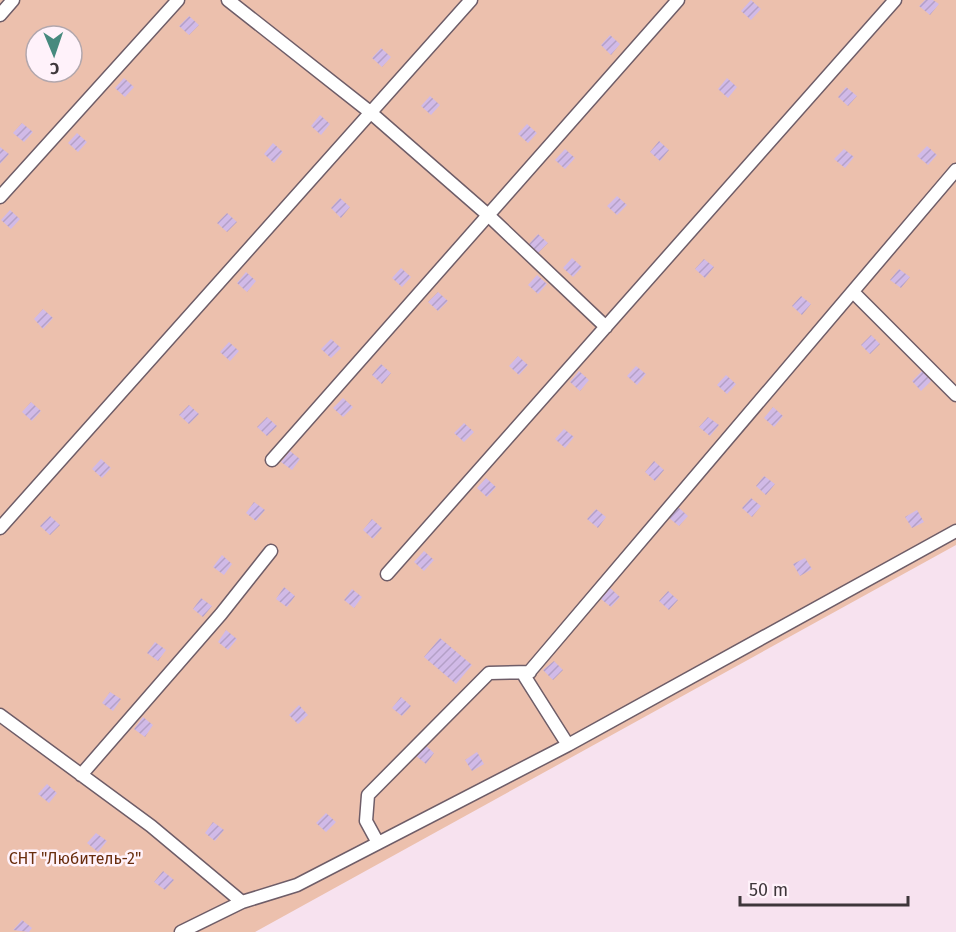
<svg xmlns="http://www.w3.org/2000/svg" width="956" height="932" font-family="'Fira Sans',sans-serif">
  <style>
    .green { fill: #ecc0ad; fill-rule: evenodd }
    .building { fill: url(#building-hatch) }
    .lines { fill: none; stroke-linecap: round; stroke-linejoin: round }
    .service-casing { stroke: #6e5d68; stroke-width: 15 }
    .service { stroke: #fff; stroke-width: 12 }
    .labels { text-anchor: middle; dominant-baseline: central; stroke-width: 5; stroke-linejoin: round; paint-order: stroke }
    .park-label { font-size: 16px; fill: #692d0d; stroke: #fff2fa }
  </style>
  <defs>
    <pattern id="building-hatch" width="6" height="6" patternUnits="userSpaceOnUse" patternTransform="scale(1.5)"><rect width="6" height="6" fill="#d1bae7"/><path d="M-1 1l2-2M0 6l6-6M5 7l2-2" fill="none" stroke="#b4a0c7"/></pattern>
  </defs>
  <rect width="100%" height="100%" fill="#f7e2ef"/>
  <!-- green -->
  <path class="green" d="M0,0H956V545L255,932H0ZM36,36H72V72H36Z"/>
  <!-- building -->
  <path class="building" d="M751,0L761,9L751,20L741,11Z
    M925,0H933L939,4L930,15L919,6Z
    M189,16L199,25L189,35L179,26Z
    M610,35L620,44L611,55L601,45Z
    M381,48L391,57L382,67L372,58Z
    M124,78L134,87L125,97L115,88Z
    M727,78L737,87L728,98L718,89Z
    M846,87L857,96L848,106L838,97Z
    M430,96L440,105L431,115L421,106Z
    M320,115L330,124L321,135L311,126Z
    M22,123L33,132L24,142L13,133Z
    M527,124L537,133L528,143L518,134Z
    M77,133L87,142L78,152L68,143Z
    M659,141L669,150L660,161L650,152Z
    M273,143L283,152L274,163L264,154Z
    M927,146L937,155L928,165L917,156Z
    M0,147L9,154L0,164Z
    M565,149L575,158L565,169L555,160Z
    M844,149L854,157L845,168L834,159Z
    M617,196L627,205L617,215L607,206Z
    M340,198L350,207L341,218L331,208Z
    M10,210L20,219L11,229L1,220Z
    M227,213L237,222L227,232L217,223Z
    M538,234L548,243L538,253L529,244Z
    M572,258L582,267L573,277L563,268Z
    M704,259L714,267L705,278L695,269Z
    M401,268L411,277L402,287L392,278Z
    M899,269L910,277L901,288L890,280Z
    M246,272L256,281L247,292L237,283Z
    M537,275L547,284L538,294L528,285Z
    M438,292L448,301L438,311L428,302Z
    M801,296L811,304L802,315L792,306Z
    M43,309L53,318L43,329L34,319Z
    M871,335L880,344L870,354L861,345Z
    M331,339L341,348L331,358L321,349Z
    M229,342L239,351L230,361L220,352Z
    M518,356L528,365L519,375L509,366Z
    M381,364L391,373L382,384L372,375Z
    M636,366L646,374L637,385L627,376Z
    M579,371L589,380L580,391L570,382Z
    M922,371L931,381L921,391L912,381Z
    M726,375L736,384L727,394L717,385Z
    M343,398L353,407L343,417L333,408Z
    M31,402L41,411L32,421L22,412Z
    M189,405L199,414L189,424L179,415Z
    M773,407L783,416L774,427L764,418Z
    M267,417L277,426L267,436L257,427Z
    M708,417L719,425L710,436L699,427Z
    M464,423L474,432L464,442L454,433Z
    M564,429L574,437L565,448L555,439Z
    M290,451L300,459L292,470L281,462Z
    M101,459L111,468L102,478L92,469Z
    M654,461L664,470L655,481L645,472Z
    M764,476L775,484L766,495L756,486Z
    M486,478L496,487L487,497L477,488Z
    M751,498L761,506L752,517L742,508Z
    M254,502L265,510L256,521L246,513Z
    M678,507L688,516L679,526L669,518Z
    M596,509L606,517L598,528L587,519Z
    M917,510L924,522L912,528L905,517Z
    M50,516L60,525L50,535L40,526Z
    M372,519L382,528L373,539L363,530Z
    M424,551L434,560L424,571L414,562Z
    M222,555L232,564L224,575L213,567Z
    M805,558L812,569L800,576L793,564Z
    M284,587L295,596L287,607L276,599Z
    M610,588L620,597L611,607L601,599Z
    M352,589L362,597L354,608L344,600Z
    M668,591L678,600L669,610L659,601Z
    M201,598L212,606L203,617L193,609Z
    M226,630L237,639L228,650L218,642Z
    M440,638L472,665L456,684L424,657Z
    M155,642L166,650L158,661L147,653Z
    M554,661L563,670L553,680L543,670Z
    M110,692L121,699L113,711L102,703Z
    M401,697L411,706L402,716L392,708Z
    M299,705L308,715L298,724L289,715Z
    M143,717L153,725L145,737L134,729Z
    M424,744L434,753L426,764L415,755Z
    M477,752L484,764L472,771L465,760Z
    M47,784L57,793L49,803L38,794Z
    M326,813L336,822L326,832L316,823Z
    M213,822L224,830L215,841L205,833Z
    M96,833L107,841L98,852L87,843Z
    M163,871L174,880L165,890L154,882Z
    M22,920L32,928L29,932L13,930Z"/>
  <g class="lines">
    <!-- service casing -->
    <g class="service-casing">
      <path id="service" d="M228,0L370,112L488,215L606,327
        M0,15L13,0
        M0,197L178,0
        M853,292L956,395
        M272,460L678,0
        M0,528L471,0
        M387,574L895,0
        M0,715L151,826L242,902
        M568,745L525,677L956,170
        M81,775L221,614L271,551
        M378,843L366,821L368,795L489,673L530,672
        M181,932L242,902L297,885L568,745L956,531"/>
    </g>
    <!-- service -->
    <use href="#service" class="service"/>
  </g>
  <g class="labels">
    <!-- park labels -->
    <g class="park-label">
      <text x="75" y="858">СНТ "Любитель-2"</text>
    </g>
  </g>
  <!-- north arrow -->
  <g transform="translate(54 54) rotate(178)"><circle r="28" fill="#fff2fa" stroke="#b2a7ad" stroke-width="1.5"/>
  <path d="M0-4.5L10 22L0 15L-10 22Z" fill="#478a7e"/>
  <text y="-9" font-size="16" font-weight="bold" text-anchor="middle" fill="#3e363a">С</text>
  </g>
  <!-- scale -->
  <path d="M740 896v9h168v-9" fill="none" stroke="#3e363a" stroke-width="3"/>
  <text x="749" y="896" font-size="18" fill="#3e363a" stroke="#fff2fa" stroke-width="4.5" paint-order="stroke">50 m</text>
</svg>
